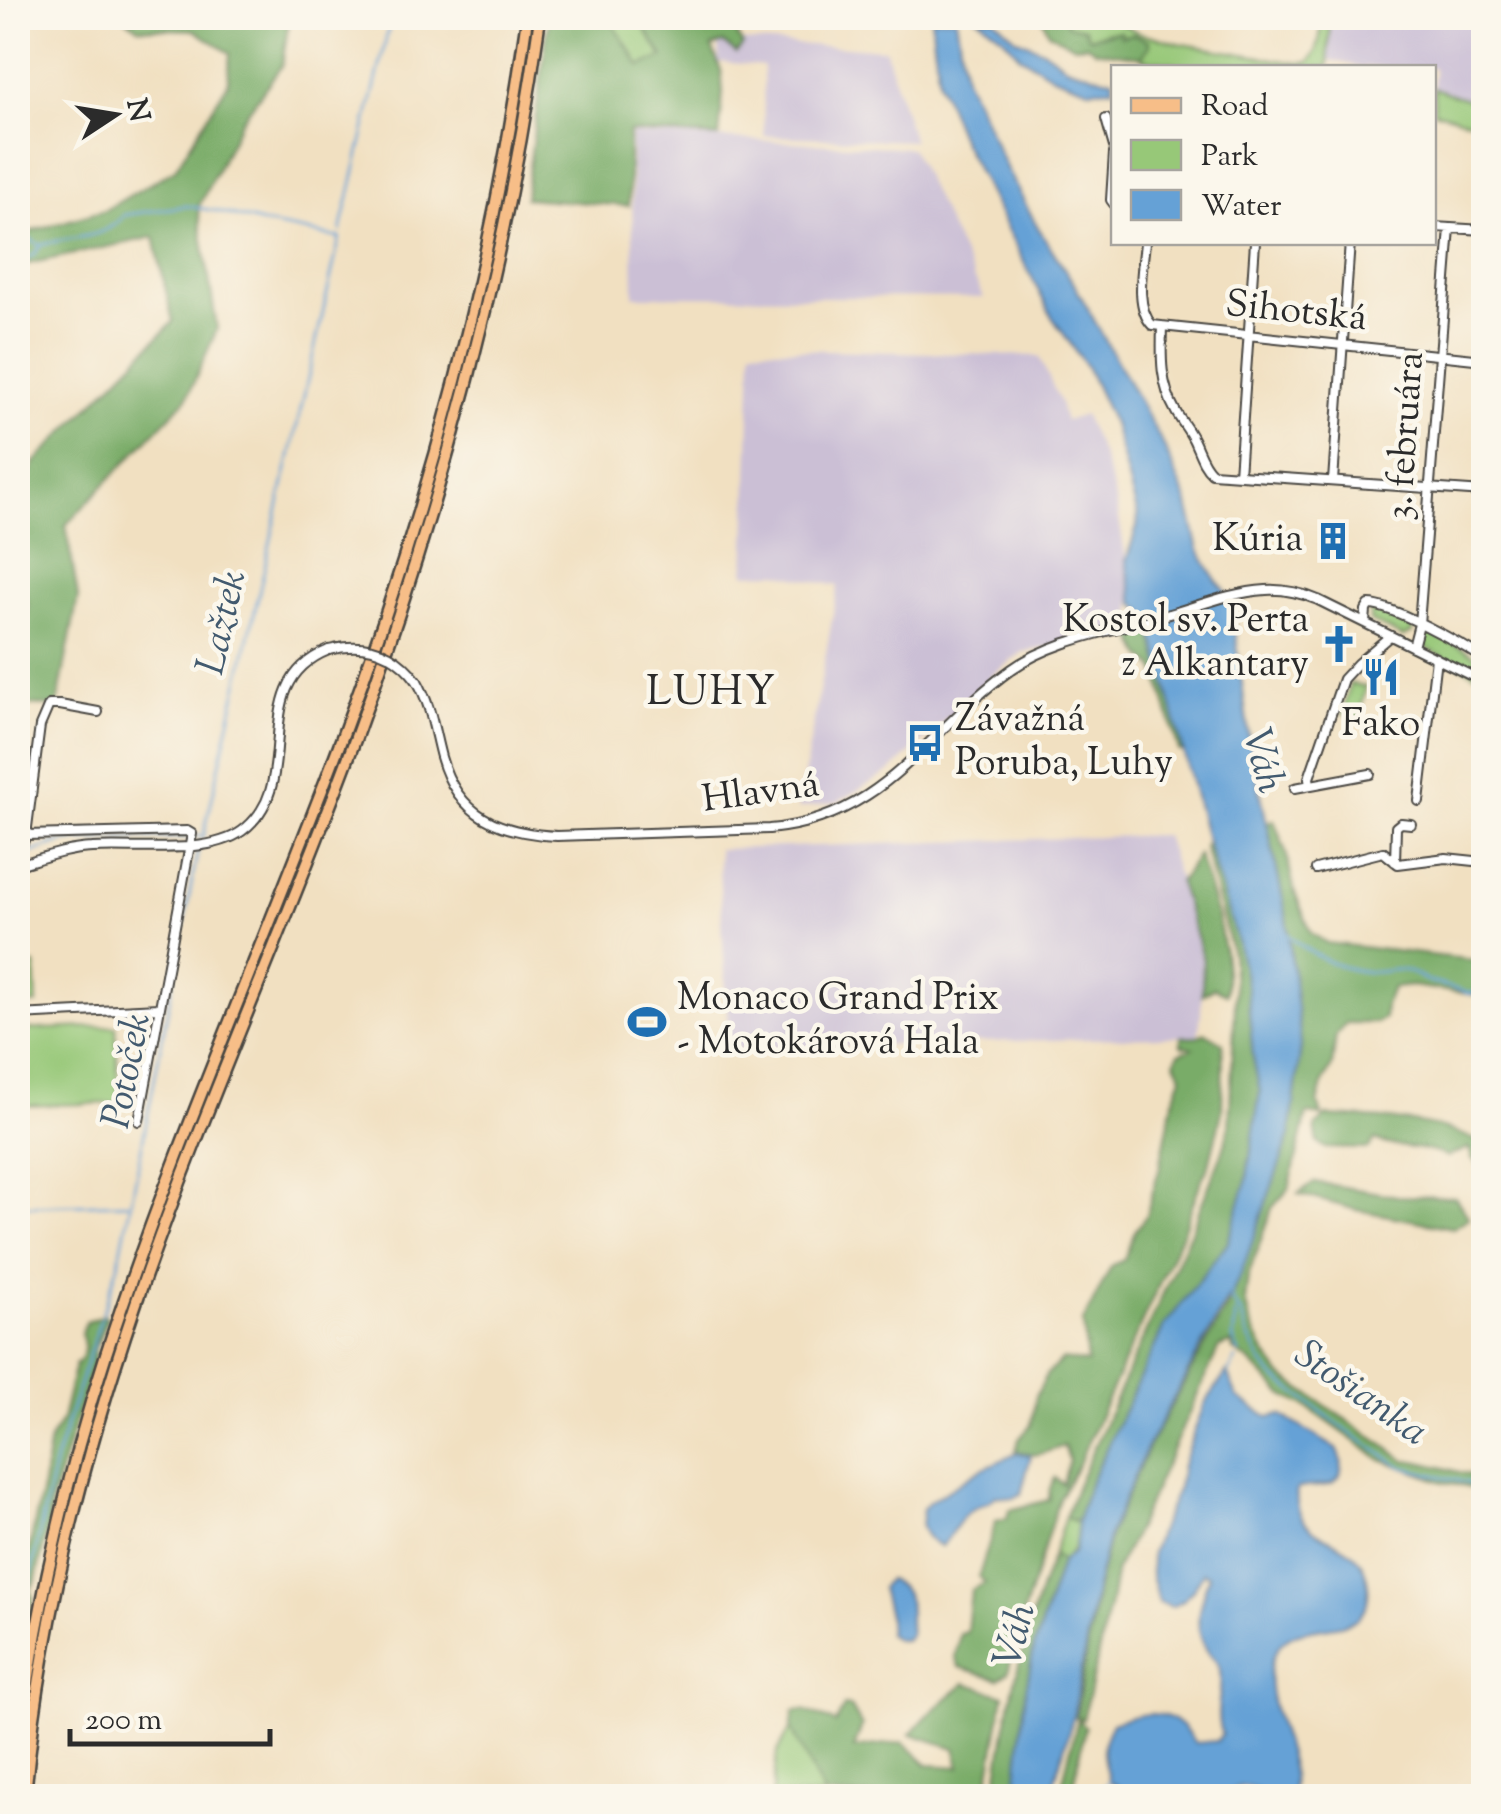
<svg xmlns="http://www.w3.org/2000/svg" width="1501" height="1814" font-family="'Sorts Mill Goudy',serif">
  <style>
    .industrial { fill: #cbbfd5 }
    .green { fill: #97c878; stroke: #617a52; stroke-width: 2.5 }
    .forest { fill: #79ac68; stroke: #526c4a; stroke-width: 2.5 }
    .water { fill: #65a1d6; stroke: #486680; stroke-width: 2.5 }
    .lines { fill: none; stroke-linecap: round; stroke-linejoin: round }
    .stream { stroke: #65a1d6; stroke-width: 2.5 }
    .minor-casing { stroke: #494642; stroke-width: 12 }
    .major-casing { stroke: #494642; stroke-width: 14 }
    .highway-casing { stroke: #494642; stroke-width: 15 }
    .minor { stroke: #fff; stroke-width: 8 }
    .major { stroke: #f7be88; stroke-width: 9 }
    .highway { stroke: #f7be88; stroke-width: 10 }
    .minor-bridge-casing { stroke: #494642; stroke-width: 12; stroke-linecap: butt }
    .minor-bridge { stroke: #fff; stroke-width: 8 }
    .labels { text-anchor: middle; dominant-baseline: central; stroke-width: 9; stroke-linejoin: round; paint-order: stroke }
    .street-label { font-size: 38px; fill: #2b2b2b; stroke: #fbf7ec }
    .poi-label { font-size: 38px; fill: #2b2b2b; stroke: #fbf7ec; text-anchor: end }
    .water-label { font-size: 40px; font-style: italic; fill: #425a6f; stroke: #fbf7ec }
    .quarter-label { font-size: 42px; letter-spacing: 2.5px; fill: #2b2b2b; stroke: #fbf7ec }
  </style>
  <rect width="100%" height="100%" fill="#fbf7ec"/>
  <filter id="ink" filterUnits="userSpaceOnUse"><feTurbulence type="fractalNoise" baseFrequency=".01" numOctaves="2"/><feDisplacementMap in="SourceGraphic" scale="20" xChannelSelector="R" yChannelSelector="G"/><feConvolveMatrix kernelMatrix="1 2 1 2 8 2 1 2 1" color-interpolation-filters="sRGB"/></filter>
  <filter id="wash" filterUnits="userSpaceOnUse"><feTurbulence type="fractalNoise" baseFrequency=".0048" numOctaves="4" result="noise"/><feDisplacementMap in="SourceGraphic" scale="40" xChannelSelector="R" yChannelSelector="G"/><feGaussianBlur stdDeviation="2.25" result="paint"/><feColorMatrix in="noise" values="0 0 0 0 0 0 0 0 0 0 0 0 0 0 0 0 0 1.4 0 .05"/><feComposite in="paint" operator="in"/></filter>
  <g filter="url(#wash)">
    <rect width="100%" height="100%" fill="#f1e0c1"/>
    <!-- industrial -->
    <path class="industrial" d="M1330,18H1483V105L1434,88V68L1363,67L1329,60Z
      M718,40L885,49L913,141L764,136L763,66L719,62Z
      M631,134L911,148L984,298L634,296Z
      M752,348L1039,356L1059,400L1065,421L1084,415L1103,458L1116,500L1128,572L1141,593L1132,596L1131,632L1023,652L995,673L891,771L838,802L798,809L838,586L777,573L745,574Z
      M1165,835L1203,959L1201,1015L1198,1036L729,1049L718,849Z"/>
    <!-- green -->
    <path class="green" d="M612,18H644L643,26L663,58L640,66L613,24Z
      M1066,18H1109L1140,33L1183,44L1297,63L1309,62C1320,49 1320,34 1322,18H1330L1328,67L1206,68L1143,59L1141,57L1149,47L1108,32L1089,37L1067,25Z
      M1434,88L1483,105V125L1434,111Z
      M1372,607L1412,622L1414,625L1412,633L1403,637L1370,621V612Z
      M1430,633L1461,647L1483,661V678L1421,645V634Z
      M1350,683L1366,687L1359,717L1343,714Z
      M18,965H35L37,1004L18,1005Z
      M116,1026L119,1103L18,1106V1030Z
      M1065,1517L1077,1522C1077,1540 1076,1550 1062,1561L1053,1555Z
      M791,1728L825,1796H772L777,1753Z"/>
    <!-- forest -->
    <path class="forest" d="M124,18H288L289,20L282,65L241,121L198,208L217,329L187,398L66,525L78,597L57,706L19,705L28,606L18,562V500L35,462L173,322L154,237L18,266V235L105,210L175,169L228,83L230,53L194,30L139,28Z
      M549,18H612L613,24L640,66L663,57L643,26L644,18H749L742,25L737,36L743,45L736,53L723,43L712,47L721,70L723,92L719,137L629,132V206L525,198Z
      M1042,18H1066L1067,25L1084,28L1089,37L1121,31V36L1134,34L1149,41V46L1141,57L1094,50L1087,45L1075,46L1049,33Z
      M1150,625L1184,751H1179L1157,673L1153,665L1142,656L1131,632Z
      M1274,820L1286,852L1295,893L1311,933L1327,943L1483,961V996L1412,986L1392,988L1385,1005L1384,1018L1376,1023H1346L1336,1035L1332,1066L1324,1081L1318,1103L1322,1116L1307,1114L1289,1189L1272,1208L1248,1276L1245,1300L1250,1322L1264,1351L1282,1376L1406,1460C1433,1462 1457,1474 1483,1477V1491L1440,1481L1380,1459L1307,1407L1282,1394L1249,1361L1233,1350L1232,1343L1219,1347L1133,1537L1116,1569L1110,1603L1083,1719L1076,1717L1097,1588L1110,1534L1148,1448L1230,1301L1290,1135L1301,1045L1287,919L1267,822Z
      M1208,843L1238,944L1247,987L1253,1056L1260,1092L1246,1184L1228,1242L1164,1327L1089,1485L1077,1522L1065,1517L1077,1485L1190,1233L1224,1148L1229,1126L1235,1006L1232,954L1204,846Z
      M1198,855C1213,900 1229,947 1226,994L1214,988L1202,995L1203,959L1179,882Z
      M1206,1033L1223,1043L1222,1112L1209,1165L1201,1181L1183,1231L1078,1464L1059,1499L1020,1624L1008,1672L999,1679L959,1667L955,1657L960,1634L967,1632L971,1590L985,1583L979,1576L996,1521L1007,1518L1009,1510L1049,1500L1050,1488L1055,1478L1063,1484L1069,1460L1064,1446L1037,1455L1016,1451L1019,1439L1031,1425L1036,1396L1047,1374L1063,1359L1087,1363L1083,1322L1112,1265L1124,1260L1135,1231L1146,1216L1160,1166L1173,1101L1182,1076L1175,1062L1179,1053L1192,1048L1181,1045V1037L1198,1036Z
      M1327,1116C1379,1119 1436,1118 1483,1144V1169L1472,1158L1469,1148L1447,1157C1424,1145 1398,1150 1375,1140L1368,1149L1326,1148L1318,1143L1315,1127Z
      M1314,1182L1397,1196L1455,1197L1469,1218L1453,1228L1357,1210L1298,1194Z
      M104,1315L107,1318L95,1348L94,1362L51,1502L49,1523L35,1583L30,1588L33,1597L18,1672V1588L24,1573L43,1484L50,1438L62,1420L75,1365C85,1357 86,1345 81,1334L86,1322Z
      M1053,1555L1062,1561L1034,1648L1015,1796H995C1006,1714 1022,1633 1053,1555Z
      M965,1683L1004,1695L986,1796H825L791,1728L794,1711L804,1710L836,1723L844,1706L851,1707L862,1726L854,1748L903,1742L928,1765L960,1767L955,1748L911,1734L926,1717Z
      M1078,1719L1085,1727L1072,1796H1059Z"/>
    <!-- water -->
    <path class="water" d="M931,18H956L965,77L1008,172L1039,229L1074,284L1163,444L1187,500L1199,550L1216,580L1224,589L1232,605L1249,738L1287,919L1301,1045L1290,1135L1241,1274L1146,1449L1109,1534L1095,1591L1073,1718L1050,1796H1015L1026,1689L1034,1648L1062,1561L1074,1552L1077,1536V1522L1089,1485L1164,1327L1228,1242L1246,1184L1260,1092L1253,1056L1247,987L1238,944L1205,835L1152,630L1147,615L1134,603L1126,561L1137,527L1138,516L1113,424L1086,366L1052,317L962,141L939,83Z
      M978,18H994L1016,38L1045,51L1066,66L1100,77L1113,79V88L1089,89L1053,76L1020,56L1003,37Z
      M1227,1372L1237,1397L1268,1417L1281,1415L1337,1449C1343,1460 1345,1479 1330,1484C1320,1488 1307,1485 1297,1489C1291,1551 1363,1528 1368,1585C1374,1650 1294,1609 1275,1653C1254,1700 1301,1750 1291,1796C1286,1796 1277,1797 1273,1796C1251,1790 1244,1778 1224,1796H1144L1128,1792L1109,1781C1102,1756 1099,1747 1112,1723C1132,1716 1159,1707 1178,1723C1185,1728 1190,1736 1195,1743L1217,1741L1222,1734C1213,1715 1223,1693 1220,1672C1219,1662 1214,1660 1208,1652C1191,1627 1200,1602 1209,1576L1203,1572C1195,1589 1188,1598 1172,1607L1159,1603L1151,1576V1552L1178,1487L1182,1465L1204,1405Z
      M1018,1453L1031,1455L1021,1494L1014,1498L996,1496C988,1505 976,1505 967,1513C958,1519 950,1538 941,1547C931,1543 923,1534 921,1523L923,1520L922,1510L929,1502L981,1469Z
      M888,1580C917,1591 906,1610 910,1634L905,1640H896L888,1634L889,1619L881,1588Z"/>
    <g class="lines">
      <!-- stream -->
      <path class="stream" d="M341,231L391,18
        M18,233L40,245C67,236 105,241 124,215L186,206L216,211L266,224L340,238
        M18,258L25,260L34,255L40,246
        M196,835L203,838L340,237
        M24,855L65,841L188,837
        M1286,933C1310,955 1339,970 1371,972C1381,973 1391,969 1402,970C1413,972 1421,979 1431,982C1444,986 1456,988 1469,994L1484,989
        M18,1206L131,1203L198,849
        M1231,1291V1300L1241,1313L1247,1334L1261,1361L1274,1377L1349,1432L1402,1467L1484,1487
        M1236,1311L1233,1339L1239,1353
        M1228,1374L1236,1359
        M18,1634L55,1461L119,1262L130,1206
        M1102,1796L1104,1787L1109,1781"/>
    </g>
  </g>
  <g filter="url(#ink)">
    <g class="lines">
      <!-- minor casing -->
      <g class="minor-casing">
        <path id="minor" d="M1106,119L1114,147
          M1114,153L1111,200L1114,204
          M1434,227L1484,230
          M1145,242C1143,267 1134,306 1152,325L1484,360
          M1162,326C1161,357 1160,384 1176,412C1181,421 1188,429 1193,439C1199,451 1202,464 1212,473L1484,492
          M1239,475L1255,242
          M1333,481L1350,242
          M1365,623L1366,610L1369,605C1392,605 1462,644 1484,659
          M1413,647L1419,624L1450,228
          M417,681C431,705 434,731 441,757C458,817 500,833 557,836L769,829C887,818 925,731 1012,669C1055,639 1113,631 1163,616C1196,607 1231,592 1266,590C1284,589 1301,593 1318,600L1484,682
          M18,735L24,772L26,814
          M1310,784L1309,778L1343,679L1358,663L1390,636
          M1295,788L1370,774
          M1419,801L1436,658
          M26,835L40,726L49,705H60L98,712
          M1395,862L1396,827L1401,823L1411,824
          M23,864L20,851L26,835L187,831L192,834L139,1121
          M18,865C42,858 66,849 92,848C133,845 208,856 242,831C308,782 243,684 329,650
          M1316,869L1383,852L1398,864L1446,858L1484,862
          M18,1015L159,1008"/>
      </g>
      <!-- major casing -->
      <g class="major-casing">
        <path id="major" d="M1480,1796L1484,1764"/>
      </g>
      <!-- highway casing -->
      <g class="highway-casing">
        <path id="highway" d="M18,1754C34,1619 64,1484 106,1354C174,1146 264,945 341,740C429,506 493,266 527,18
          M25,1796C40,1629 81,1465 135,1306C201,1114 285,929 355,740C441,505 506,265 540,18"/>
      </g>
      <!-- minor -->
      <use href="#minor" class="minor"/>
      <!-- major -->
      <use href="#major" class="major"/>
      <!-- highway -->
      <use href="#highway" class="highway"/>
      <!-- minor-bridge casing -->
      <g class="minor-bridge-casing">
        <path id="minor-bridge" d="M329,650C365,641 395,651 417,681"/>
      </g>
      <!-- minor-bridge -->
      <use href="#minor-bridge" class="minor-bridge"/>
    </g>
  </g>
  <!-- icons -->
  <defs>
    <g id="building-bare" transform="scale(3)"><path d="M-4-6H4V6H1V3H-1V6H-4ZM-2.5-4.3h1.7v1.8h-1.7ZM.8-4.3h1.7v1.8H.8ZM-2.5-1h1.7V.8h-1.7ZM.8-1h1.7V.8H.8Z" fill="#1f6fb2" stroke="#fbf7ec" stroke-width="2.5" paint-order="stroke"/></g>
    <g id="church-bare" transform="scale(3)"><path d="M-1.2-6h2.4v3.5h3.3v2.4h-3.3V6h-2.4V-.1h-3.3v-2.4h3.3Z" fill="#1f6fb2" stroke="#fbf7ec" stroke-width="2.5" paint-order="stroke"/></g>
    <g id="restaurant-bare" transform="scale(3)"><path d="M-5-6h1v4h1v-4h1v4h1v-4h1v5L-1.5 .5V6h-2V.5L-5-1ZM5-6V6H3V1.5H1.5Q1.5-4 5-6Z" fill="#1f6fb2" stroke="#fbf7ec" stroke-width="2.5" paint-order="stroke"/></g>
    <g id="bus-bare" transform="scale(3)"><path d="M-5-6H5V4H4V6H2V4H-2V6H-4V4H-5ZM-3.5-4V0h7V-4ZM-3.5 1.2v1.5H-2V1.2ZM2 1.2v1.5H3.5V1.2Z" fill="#1f6fb2" stroke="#fbf7ec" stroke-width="2.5" paint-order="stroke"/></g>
    <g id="stadium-bare" transform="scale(3)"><path d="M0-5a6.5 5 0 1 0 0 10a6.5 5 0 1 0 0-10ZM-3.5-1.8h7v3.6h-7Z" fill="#1f6fb2" stroke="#fbf7ec" stroke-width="2.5" paint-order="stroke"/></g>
  </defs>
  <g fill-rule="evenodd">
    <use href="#building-bare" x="1333" y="541"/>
    <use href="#church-bare" x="1339" y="644"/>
    <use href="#restaurant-bare" x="1381" y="677"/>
    <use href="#bus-bare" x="925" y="743"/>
    <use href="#stadium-bare" x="647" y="1022"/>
  </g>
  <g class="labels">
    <!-- street labels -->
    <g class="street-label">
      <text transform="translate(1296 313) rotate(6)">Sihotská</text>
      <text transform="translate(1407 436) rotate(-86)">3. februára</text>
      <text transform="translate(761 794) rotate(-8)">Hlavná</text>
    </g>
    <!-- poi labels -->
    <g class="poi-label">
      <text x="1303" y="541">Kúria</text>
      <text x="1309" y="622">Kostol sv. Perta<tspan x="1309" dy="44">z Alkantary</tspan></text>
      <text x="955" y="721" text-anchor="start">Závažná<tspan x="955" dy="44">Poruba, Luhy</tspan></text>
      <text x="1381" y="726" text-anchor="middle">Fako</text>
      <text x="677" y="1000" text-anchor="start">Monaco Grand Prix<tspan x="677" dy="44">- Motokárová Hala</tspan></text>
    </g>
    <!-- water labels -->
    <g class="water-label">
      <text transform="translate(224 623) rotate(-77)">Lažtek</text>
      <text transform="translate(1261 761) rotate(75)">Váh</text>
      <text transform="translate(129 1071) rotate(-79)">Potoček</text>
      <text transform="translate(1360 1395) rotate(35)">Stošianka</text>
      <text transform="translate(1017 1636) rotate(-75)">Váh</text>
    </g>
    <!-- quarter labels -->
    <g class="quarter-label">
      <text x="712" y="694">LUHY</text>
    </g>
  </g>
  <!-- margin -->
  <rect width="1501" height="1814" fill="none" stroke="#fbf7ec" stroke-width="60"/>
  <!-- legend -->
  <rect x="1111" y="65" width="325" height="180" fill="#fbf7ec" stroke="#a8a59f" stroke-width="2.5"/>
  <rect x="1131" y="98" width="50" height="15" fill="#f7be88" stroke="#a8a59f" stroke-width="2.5"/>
  <text x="1201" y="115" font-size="30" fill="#2b2b2b">Road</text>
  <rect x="1131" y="140" width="50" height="30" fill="#97c878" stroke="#a8a59f" stroke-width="2.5"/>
  <text x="1201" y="165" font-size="30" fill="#2b2b2b">Park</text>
  <rect x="1131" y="190" width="50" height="30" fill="#65a1d6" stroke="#a8a59f" stroke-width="2.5"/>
  <text x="1201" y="215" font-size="30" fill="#2b2b2b">Water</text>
  <!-- north arrow -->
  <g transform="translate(115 115) rotate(78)" stroke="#fbf7ec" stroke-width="8" paint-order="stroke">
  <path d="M0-8L18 38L0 25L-18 38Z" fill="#2b2b2b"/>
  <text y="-15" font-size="28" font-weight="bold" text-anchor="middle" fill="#2b2b2b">N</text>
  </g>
  <!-- scale -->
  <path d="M70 1729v15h200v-15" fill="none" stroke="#2b2b2b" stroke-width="5"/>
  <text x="85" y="1729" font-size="30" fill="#2b2b2b" stroke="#fbf7ec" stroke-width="8" paint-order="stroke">200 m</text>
</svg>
